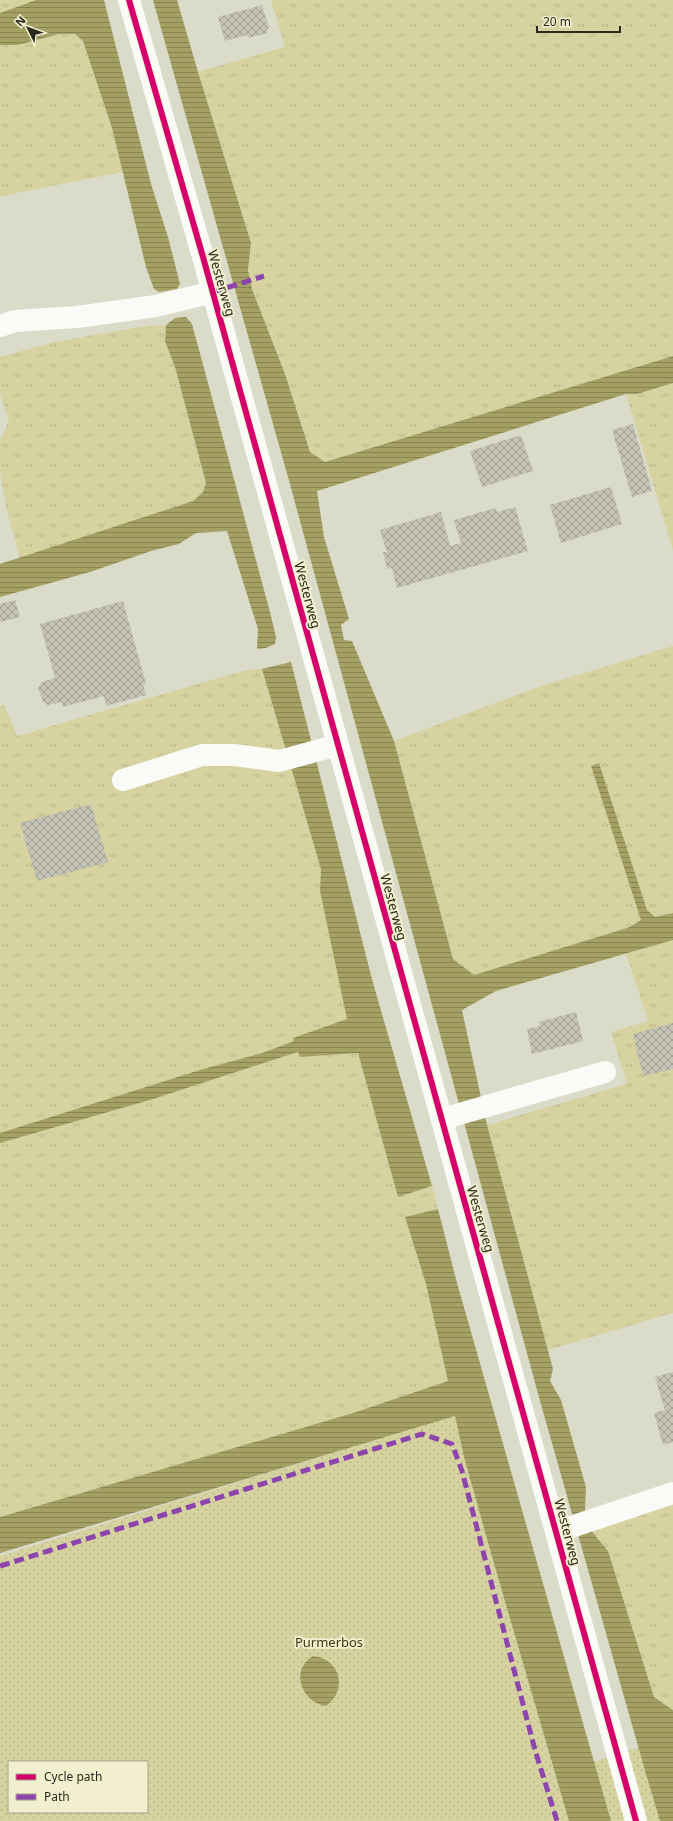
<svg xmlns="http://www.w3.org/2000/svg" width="673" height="1821" font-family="'Noto Sans',sans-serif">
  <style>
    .grass { fill: url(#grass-tufts) }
    .park { fill: url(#park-dots); fill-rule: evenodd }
    .water { fill: url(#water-rules) }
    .building { fill: url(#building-cross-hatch) }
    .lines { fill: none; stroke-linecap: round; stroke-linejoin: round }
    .minor { stroke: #fafaf7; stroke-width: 22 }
    .quiet { stroke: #8e44ad; stroke-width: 5; stroke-dasharray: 10 5; stroke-linecap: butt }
    .cycleway-casing { stroke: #f1efce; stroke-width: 8 }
    .cycleway { stroke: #d6006c; stroke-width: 6 }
    .labels { text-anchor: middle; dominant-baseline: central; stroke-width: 4; stroke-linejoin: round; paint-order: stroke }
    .street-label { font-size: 13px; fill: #2a291d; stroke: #f1efce }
    .park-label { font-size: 13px; fill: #3a3714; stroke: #f1efce }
  </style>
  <defs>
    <pattern id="grass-tufts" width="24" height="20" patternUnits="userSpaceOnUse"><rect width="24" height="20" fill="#d6d3a1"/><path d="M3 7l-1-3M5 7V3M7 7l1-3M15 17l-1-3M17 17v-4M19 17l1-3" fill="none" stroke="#b8b58a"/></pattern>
    <pattern id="park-dots" width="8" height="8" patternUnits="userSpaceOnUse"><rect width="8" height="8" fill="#d6d3a1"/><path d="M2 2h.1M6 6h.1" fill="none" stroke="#b8b58a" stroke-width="1.8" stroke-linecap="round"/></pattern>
    <pattern id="water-rules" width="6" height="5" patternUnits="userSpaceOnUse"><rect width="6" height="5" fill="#a5a164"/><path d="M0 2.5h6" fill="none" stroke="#878352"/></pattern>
    <pattern id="building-cross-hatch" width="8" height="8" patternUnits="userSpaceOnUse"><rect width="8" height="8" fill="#c4c3b5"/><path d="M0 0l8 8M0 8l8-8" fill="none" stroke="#9f9e93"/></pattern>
  </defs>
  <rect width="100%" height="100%" fill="#dbdbc9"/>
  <!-- grass -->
  <path class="grass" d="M0,0H36L0,13Z
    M271,0H673V356L325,462L310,452L285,374L252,289L248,270L251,243L198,72L285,47Z
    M59,34H75L83,41L112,128L123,172L21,192L0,197V45H18Z
    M166,325L165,341L175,367L206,483L203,492L193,501L20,558L6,507L0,472V441L9,421L0,395V357L54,342L140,327Z
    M673,383V550L626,394H637Z
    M673,646V913L655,917L647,910L599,763L591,766L641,920L630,927L474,975L453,959L394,741L535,688Z
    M262,669L321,869L320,891L348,1019L294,1038L295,1041L262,1053L203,1069L0,1133V706L4,705L17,736L247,670Z
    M673,940V1313L548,1350L487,1125L627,1084L611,1032L648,1021L626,954Z
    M299,1052L300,1057L358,1053L398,1197L432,1186L438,1209L405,1217L426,1284L448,1381L353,1413L0,1517V1143L150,1100Z
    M673,1500V1710L654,1697L608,1551L593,1533L590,1525Z"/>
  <!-- park -->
  <path class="park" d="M455,1415L464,1457L555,1774L673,1737V1821H0V1556ZM9,1762H147V1812H9Z"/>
  <!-- water -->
  <path class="water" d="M36,0H104L151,184L168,237L180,284L177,289L159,292L154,289L146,267L112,128L83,41L75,34H59L18,45H0V13Z
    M153,0H177L198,72L251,243L248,270L252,289L285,374L310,452L325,462L673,356V383L637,394H626L317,491L324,537L349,619L341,625L344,640L352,641L394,741L453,959L474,975L630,927L641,920L591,766L599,763L647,910L655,917L673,913V940L496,991L462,1010L487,1125L553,1369L550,1381L561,1400L586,1487L585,1511L593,1533L608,1551L654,1697L673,1710V1821H660L646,1774L540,1401L288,477Z
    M186,317L192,324L270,612L276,637L275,644L266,648L257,649L258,629L227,531L196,533L179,544L151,551L90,572L0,597V564L193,501L203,492L206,483L175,367L165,341L166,325L175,318Z
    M291,662L373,983L432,1186L398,1197L358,1053L300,1057L298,1052L150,1100L0,1143V1133L203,1069L262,1053L294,1041L293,1038L347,1019L320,891L321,869L262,669Z
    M438,1209L457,1283L611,1821H569L493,1560L464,1457L455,1416L0,1553V1517L353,1413L448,1381L426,1284L405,1217Z
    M313,1656C341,1659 348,1690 326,1706C302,1703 289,1670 313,1656Z"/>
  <!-- building -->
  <path class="building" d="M262,5L269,28L267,29L268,33L248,38L247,35L225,41L218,17Z
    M633,424L652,491L632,497L612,430Z
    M521,435L533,471L482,487L470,451Z
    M611,487L622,524L561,543L550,505Z
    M515,507L528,551L397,588L392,568L387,569L383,552H387L380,530L441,512L450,546L461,543L454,520L496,508L497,512Z
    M15,600L20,617L0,622V604Z
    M123,601L146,684L143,685L146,695L106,706L104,696L63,707L62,702L48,705L43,702L38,688L42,682L55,678L40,624Z
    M91,804L108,862L37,881L20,823Z
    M576,1012L583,1041L532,1054L527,1029L540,1026L539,1022Z
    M673,1023V1069L643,1076L633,1034Z
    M673,1372V1442L663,1445L654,1413L665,1410L655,1377Z"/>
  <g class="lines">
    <!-- minor -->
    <path class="minor" d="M129,0L203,257L636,1821
      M0,326L15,321L77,317L156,306L213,292
      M123,780L202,755H234L279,761L338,745
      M442,1119L605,1072
      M556,1532L673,1493"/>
    <!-- quiet -->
    <path class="quiet" d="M213,292L264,276
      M0,1566L422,1434L452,1444L462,1471L535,1750L557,1821"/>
    <!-- cycleway casing -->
    <g class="cycleway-casing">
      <path id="cycleway" d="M129,0L203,257L636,1821"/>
    </g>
    <!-- cycleway -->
    <use href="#cycleway" class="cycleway"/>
  </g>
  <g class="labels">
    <!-- street labels -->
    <g class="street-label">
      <text transform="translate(222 283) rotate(74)">Westerweg</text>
      <text transform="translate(308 595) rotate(75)">Westerweg</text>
      <text transform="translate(394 907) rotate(75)">Westerweg</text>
      <text transform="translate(481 1219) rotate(74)">Westerweg</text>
      <text transform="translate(568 1532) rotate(75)">Westerweg</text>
    </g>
    <!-- park labels -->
    <g class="park-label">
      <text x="329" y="1642">Purmerbos</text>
    </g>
  </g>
  <!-- legend -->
  <rect x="8" y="1761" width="140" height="52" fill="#f1efce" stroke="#a1a087"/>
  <rect x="16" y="1774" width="20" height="6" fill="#d6006c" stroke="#a1a087"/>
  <text x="44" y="1781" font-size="12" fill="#2a291d">Cycle path</text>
  <rect x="16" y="1794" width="20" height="6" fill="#8e44ad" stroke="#a1a087"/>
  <text x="44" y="1801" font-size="12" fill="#2a291d">Path</text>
  <!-- north arrow -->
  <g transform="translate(28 28) rotate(312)" stroke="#f1efce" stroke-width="3" paint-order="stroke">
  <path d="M0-3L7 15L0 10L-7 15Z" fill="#2a291d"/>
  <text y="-6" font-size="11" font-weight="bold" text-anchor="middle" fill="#2a291d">N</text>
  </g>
  <!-- scale -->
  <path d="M537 26v6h83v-6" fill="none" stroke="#2a291d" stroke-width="2"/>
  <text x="543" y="26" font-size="12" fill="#2a291d" stroke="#f1efce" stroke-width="3" paint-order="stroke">20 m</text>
</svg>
